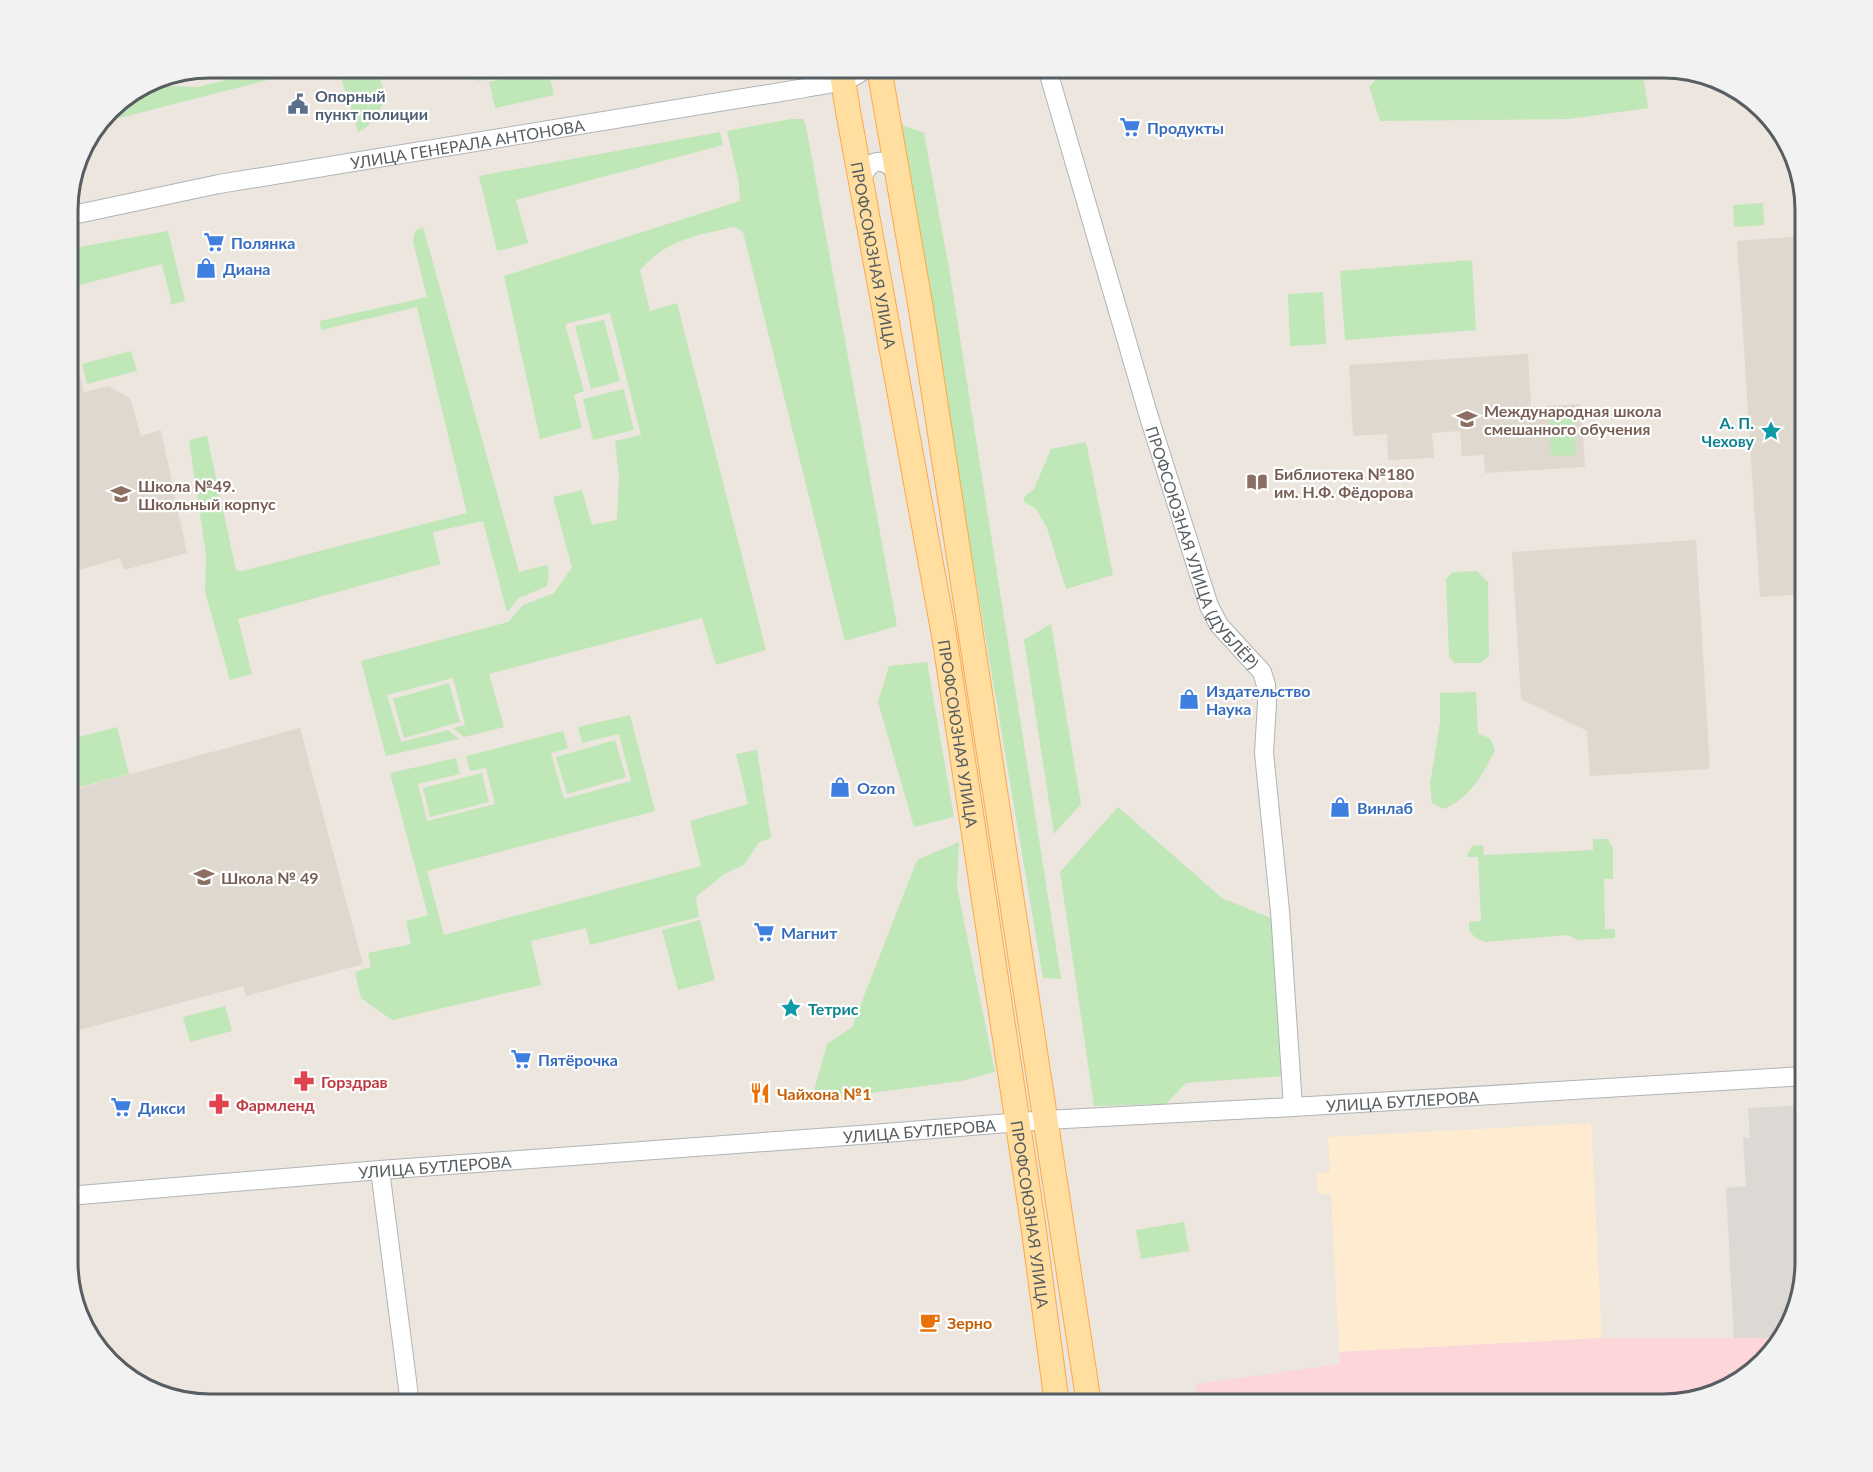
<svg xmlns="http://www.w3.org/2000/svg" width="1873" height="1472" font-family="Lato,sans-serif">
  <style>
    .commercial { fill: #ffecd0 }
    .industrial { fill: #dcd8d3 }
    .education { fill: #dfd8ce }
    .medical { fill: #fdd6da }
    .green { fill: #c0e7b7 }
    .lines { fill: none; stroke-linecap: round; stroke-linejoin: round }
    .minor-casing { stroke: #afb4b8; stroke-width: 20 }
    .major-casing { stroke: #fda846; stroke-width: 26 }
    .minor { stroke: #fff; stroke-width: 18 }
    .major { stroke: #ffdea0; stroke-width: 24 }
    .labels { text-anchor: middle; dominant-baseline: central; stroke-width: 4.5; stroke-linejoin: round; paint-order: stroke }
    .service-label { font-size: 16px; font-weight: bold; fill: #4e5e75; stroke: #fff; text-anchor: start }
    .shop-label { font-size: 16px; font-weight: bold; fill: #366cbe; stroke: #fff; text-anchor: start }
    .street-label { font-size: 16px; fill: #575d61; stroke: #fff }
    .education-label { font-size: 16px; font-weight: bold; fill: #785e54; stroke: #fff; text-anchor: start }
    .culture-label { font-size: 16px; font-weight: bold; fill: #0d838f; stroke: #fff; text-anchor: end }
    .health-label { font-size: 16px; font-weight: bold; fill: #be3a42; stroke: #fff; text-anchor: start }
    .food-label { font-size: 16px; font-weight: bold; fill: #c56008; stroke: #fff; text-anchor: start }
    .rim { fill: none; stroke: #575d61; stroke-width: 3 }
  </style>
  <rect width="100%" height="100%" fill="#ece6de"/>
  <!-- commercial -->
  <path class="commercial" d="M1591,1123L1602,1338L1339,1352L1331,1194H1318L1316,1174L1330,1172L1328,1137Z"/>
  <!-- industrial -->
  <path class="industrial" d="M1805,1105V1263L1798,1308L1781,1337L1734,1339L1726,1188L1746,1186L1743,1137L1750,1138L1748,1108Z"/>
  <!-- education -->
  <path class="education" d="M1805,236V594L1760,597L1737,241Z
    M1528,354L1531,407L1581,404L1585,467L1485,473L1484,455L1462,456L1460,431L1432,433L1434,458L1388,460L1387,434L1353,436L1349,365Z
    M78,368L84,392L108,386L130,398L141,436L161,430L187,553L124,570L120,558L68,573V370Z
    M1696,540L1710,769L1590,776L1587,731L1521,699L1512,552Z
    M300,728L363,964L246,996L243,986L68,1033V791Z"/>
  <!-- medical -->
  <path class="medical" d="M1602,1338H1778L1780,1340L1770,1356L1726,1390L1663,1404H1200L1196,1384L1340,1364L1339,1352Z"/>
  <!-- green -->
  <path class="green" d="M275,68H306L307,70L112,120L109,111L116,103L144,85L197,87Z
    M338,68H377L386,100L367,127L358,132Z
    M474,68H536L477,81Z
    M1539,68H1642L1648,108L1569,119L1380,121L1369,87L1379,76Z
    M548,69L554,95L495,108L489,82Z
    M791,119H803L806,126L897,626L845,641L743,232L734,227C695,236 668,239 640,270L650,311L677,303L766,650L716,665L702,618L489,674L504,727L464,737L453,728L465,725L453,678L387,695L401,742L448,730L459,739L386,756L361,661L508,622L523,605L554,593L572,568L553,497L582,490L592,525L617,520L619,477L615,441L641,435L610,313L565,324L584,391L574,395L582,428L540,439L504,276L740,201L739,183L727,131Z
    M899,124L924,133L949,268L1061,979L1043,978Z
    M720,132L723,145L516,200L528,243L497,251L479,176Z
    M1763,203L1764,225L1734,227L1733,205Z
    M423,227L519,572L547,565L549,573L547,586L519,598L507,612L483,521L433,532L440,564L238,619L252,674L230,680L205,592L206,555L189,440L207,436L236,570L242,571L467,513L417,307L321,330L320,321L427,297L413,242L415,231Z
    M168,231L185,301L169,305L171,301L162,264L68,288V249Z
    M1472,260L1476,330L1345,340L1340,271Z
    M1323,292L1326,344L1290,346L1288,294Z
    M604,320L620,381L591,389L575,326Z
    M131,351L137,371L87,384L82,364Z
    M624,389L634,430L593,440L583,399Z
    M1574,413L1576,455L1551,456L1549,415Z
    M1086,442L1113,575L1066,589L1047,528L1036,509L1024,502V497L1034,489L1051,449Z
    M1477,571L1488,582L1489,656L1481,663H1455L1449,657L1446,579L1453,572Z
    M1051,624L1081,804L1054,834L1024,640Z
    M927,662L954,817L914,827L878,702L889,666Z
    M449,683L460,722L404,738L393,699Z
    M1476,692L1478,734L1490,738L1495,750C1482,775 1471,798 1443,809L1432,803L1430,784L1440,722V693Z
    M630,715L655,811L427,871L444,935L701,866L690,821L748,804L736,754L757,750L771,838L759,842L744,865L724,874L696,897L699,917L590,945L586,928L531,941L541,985L392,1020L361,998L355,972L371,967L368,953L411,944L406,921L428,915L390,773L456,758L460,774L418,784L427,821L495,804L486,768L470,771L466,756L563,731L568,748L551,753L564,799L631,781L619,734L582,743L578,727Z
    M117,727L129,774L68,790V740Z
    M615,740L626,777L567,794L556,757Z
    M482,773L489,802L430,817L423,788Z
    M1118,807L1222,898L1273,919L1284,1076L1186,1083L1166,1104L1094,1106L1060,872Z
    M1593,839H1608L1613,848V879H1604L1605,929H1615V938L1578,940L1568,935L1485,942L1476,938L1469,931V922L1481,921L1478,857H1466L1472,846L1483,845L1484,855L1593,850Z
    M959,842L957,887L995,1072L961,1081L811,1101L827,1044L852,1027L917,860Z
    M700,920L715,980L678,990L662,930Z
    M225,1006L232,1031L190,1042L183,1017Z
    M1184,1222L1189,1251L1141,1259L1136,1230Z"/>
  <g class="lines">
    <!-- minor casing -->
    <g class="minor-casing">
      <g id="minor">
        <path id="s1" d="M1047,68L1149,417L1209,606L1219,625L1262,672L1266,685L1267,703L1264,753L1280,911L1293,1107"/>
        <path d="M861,183C867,158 884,155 898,175"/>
        <path id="s2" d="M68,216L219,184L805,88C826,84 851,83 866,68"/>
        <path d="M380,1170L410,1404"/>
        <path id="s3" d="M68,1196L380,1170L860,1135L1046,1120L1293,1107L1805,1076"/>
      </g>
    </g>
    <!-- major casing -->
    <g class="major-casing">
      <g id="major">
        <path id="s4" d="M841,68L848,111L944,635L1033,1224L1057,1404"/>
        <path d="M879,68L921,309L1089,1404"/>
      </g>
    </g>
    <!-- minor -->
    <use href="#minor" class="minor"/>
    <!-- major -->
    <use href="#major" class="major"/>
  </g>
  <!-- icons -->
  <defs>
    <g id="civic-bare" transform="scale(1.62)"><path d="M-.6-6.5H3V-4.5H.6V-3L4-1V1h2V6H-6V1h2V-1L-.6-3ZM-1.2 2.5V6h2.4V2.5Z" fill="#5c6f8a" stroke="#fff" stroke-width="2.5" paint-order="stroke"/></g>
    <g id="supermarket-bare" transform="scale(1.62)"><path d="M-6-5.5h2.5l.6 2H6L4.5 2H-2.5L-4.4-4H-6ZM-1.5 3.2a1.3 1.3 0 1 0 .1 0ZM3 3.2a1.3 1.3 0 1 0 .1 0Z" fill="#3f7fe0" stroke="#fff" stroke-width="2.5" paint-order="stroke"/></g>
    <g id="shop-bare" transform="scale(1.62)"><path d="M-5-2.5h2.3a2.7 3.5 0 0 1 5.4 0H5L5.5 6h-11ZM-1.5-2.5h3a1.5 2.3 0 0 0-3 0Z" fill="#3f7fe0" stroke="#fff" stroke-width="2.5" paint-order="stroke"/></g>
    <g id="school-bare" transform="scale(1.62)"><path d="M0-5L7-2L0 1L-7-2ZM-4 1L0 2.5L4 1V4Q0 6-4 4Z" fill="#8d6e63" stroke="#fff" stroke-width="2.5" paint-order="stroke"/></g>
    <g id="sight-bare" transform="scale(1.62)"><path d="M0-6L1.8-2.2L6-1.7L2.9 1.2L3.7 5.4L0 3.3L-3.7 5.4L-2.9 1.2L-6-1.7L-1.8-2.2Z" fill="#0f9aa8" stroke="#fff" stroke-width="2.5" paint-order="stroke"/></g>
    <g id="library-bare" transform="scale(1.62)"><path d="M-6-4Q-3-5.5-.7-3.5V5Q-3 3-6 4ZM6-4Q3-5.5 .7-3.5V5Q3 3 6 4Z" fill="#8d6e63" stroke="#fff" stroke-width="2.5" paint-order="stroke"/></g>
    <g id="pharmacy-bare" transform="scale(1.62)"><path d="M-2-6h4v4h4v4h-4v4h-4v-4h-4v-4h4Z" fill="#e0444e" stroke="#fff" stroke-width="2.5" paint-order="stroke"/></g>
    <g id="restaurant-bare" transform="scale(1.62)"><path d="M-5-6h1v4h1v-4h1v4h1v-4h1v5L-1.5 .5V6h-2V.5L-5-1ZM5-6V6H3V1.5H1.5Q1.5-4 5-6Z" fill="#e8710a" stroke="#fff" stroke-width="2.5" paint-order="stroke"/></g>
    <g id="cafe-bare" transform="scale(1.62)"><path d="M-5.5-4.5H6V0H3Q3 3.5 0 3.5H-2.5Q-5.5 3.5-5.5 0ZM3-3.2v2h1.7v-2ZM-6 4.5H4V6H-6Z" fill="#e8710a" stroke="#fff" stroke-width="2.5" paint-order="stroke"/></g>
  </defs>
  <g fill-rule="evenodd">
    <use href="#civic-bare" x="298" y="104"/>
    <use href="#supermarket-bare" x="1130" y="127"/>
    <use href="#supermarket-bare" x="214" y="242"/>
    <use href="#shop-bare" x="206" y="268"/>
    <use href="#school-bare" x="1467" y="419"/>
    <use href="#sight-bare" x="1771" y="431"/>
    <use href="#library-bare" x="1257" y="482"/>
    <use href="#school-bare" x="121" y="494"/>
    <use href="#shop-bare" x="1189" y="699"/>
    <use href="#shop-bare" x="840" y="787"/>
    <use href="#shop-bare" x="1340" y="807"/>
    <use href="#school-bare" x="204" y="877"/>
    <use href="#supermarket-bare" x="764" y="932"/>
    <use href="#sight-bare" x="791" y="1008"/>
    <use href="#supermarket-bare" x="521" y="1059"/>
    <use href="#pharmacy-bare" x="304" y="1081"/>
    <use href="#restaurant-bare" x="760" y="1093"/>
    <use href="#pharmacy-bare" x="219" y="1104"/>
    <use href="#supermarket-bare" x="121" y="1107"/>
    <use href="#cafe-bare" x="930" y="1322"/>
  </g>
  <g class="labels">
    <!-- service labels -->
    <g class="service-label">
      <text x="315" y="95">Опорный<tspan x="315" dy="18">пункт полиции</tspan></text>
    </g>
    <!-- shop labels -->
    <g class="shop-label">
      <text x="1147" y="127">Продукты</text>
      <text x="231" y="242">Полянка</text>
      <text x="223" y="268">Диана</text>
      <text x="1206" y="690">Издательство<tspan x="1206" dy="18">Наука</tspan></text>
      <text x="857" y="787">Ozon</text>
      <text x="1357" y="807">Винлаб</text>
      <text x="781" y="932">Магнит</text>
      <text x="538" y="1059">Пятёрочка</text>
      <text x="138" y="1107">Дикси</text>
    </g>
    <!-- street labels -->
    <g class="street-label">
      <text stroke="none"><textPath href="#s2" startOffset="406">УЛИЦА ГЕНЕРАЛА АНТОНОВА</textPath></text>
      <text stroke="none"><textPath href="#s4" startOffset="190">ПРОФСОЮЗНАЯ УЛИЦА</textPath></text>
      <text stroke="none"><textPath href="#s1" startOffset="506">ПРОФСОЮЗНАЯ УЛИЦА (ДУБЛЁР)</textPath></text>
      <text stroke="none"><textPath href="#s4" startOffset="676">ПРОФСОЮЗНАЯ УЛИЦА</textPath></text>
      <text stroke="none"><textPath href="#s3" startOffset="1338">УЛИЦА БУТЛЕРОВА</textPath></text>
      <text stroke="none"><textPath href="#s3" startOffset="854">УЛИЦА БУТЛЕРОВА</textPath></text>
      <text stroke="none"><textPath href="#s3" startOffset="368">УЛИЦА БУТЛЕРОВА</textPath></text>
      <text stroke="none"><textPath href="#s4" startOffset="1162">ПРОФСОЮЗНАЯ УЛИЦА</textPath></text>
    </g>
    <!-- education labels -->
    <g class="education-label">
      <text x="1484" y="410">Международная школа<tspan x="1484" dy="18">смешанного обучения</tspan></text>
      <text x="1274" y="473">Библиотека №180<tspan x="1274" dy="18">им. Н.Ф. Фёдорова</tspan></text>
      <text x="138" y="485">Школа №49.<tspan x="138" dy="18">Школьный корпус</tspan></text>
      <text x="221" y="877">Школа № 49</text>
    </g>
    <!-- culture labels -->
    <g class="culture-label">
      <text x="1754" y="422">А. П.<tspan x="1754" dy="18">Чехову</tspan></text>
      <text x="808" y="1008" text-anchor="start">Тетрис</text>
    </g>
    <!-- health labels -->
    <g class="health-label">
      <text x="321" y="1081">Горздрав</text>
      <text x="236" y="1104">Фармленд</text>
    </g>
    <!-- food labels -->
    <g class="food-label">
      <text x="777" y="1093">Чайхона №1</text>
      <text x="947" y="1322">Зерно</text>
    </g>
  </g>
  <!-- crop -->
  <path d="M0 0H1873V1472H0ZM210 78H1663A132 132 0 0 1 1795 210V1262A132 132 0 0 1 1663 1394H210A132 132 0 0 1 78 1262V210A132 132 0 0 1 210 78Z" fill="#f2f2f2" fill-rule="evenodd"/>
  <path class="rim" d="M210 78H1663A132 132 0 0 1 1795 210V1262A132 132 0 0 1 1663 1394H210A132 132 0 0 1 78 1262V210A132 132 0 0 1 210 78Z"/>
</svg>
